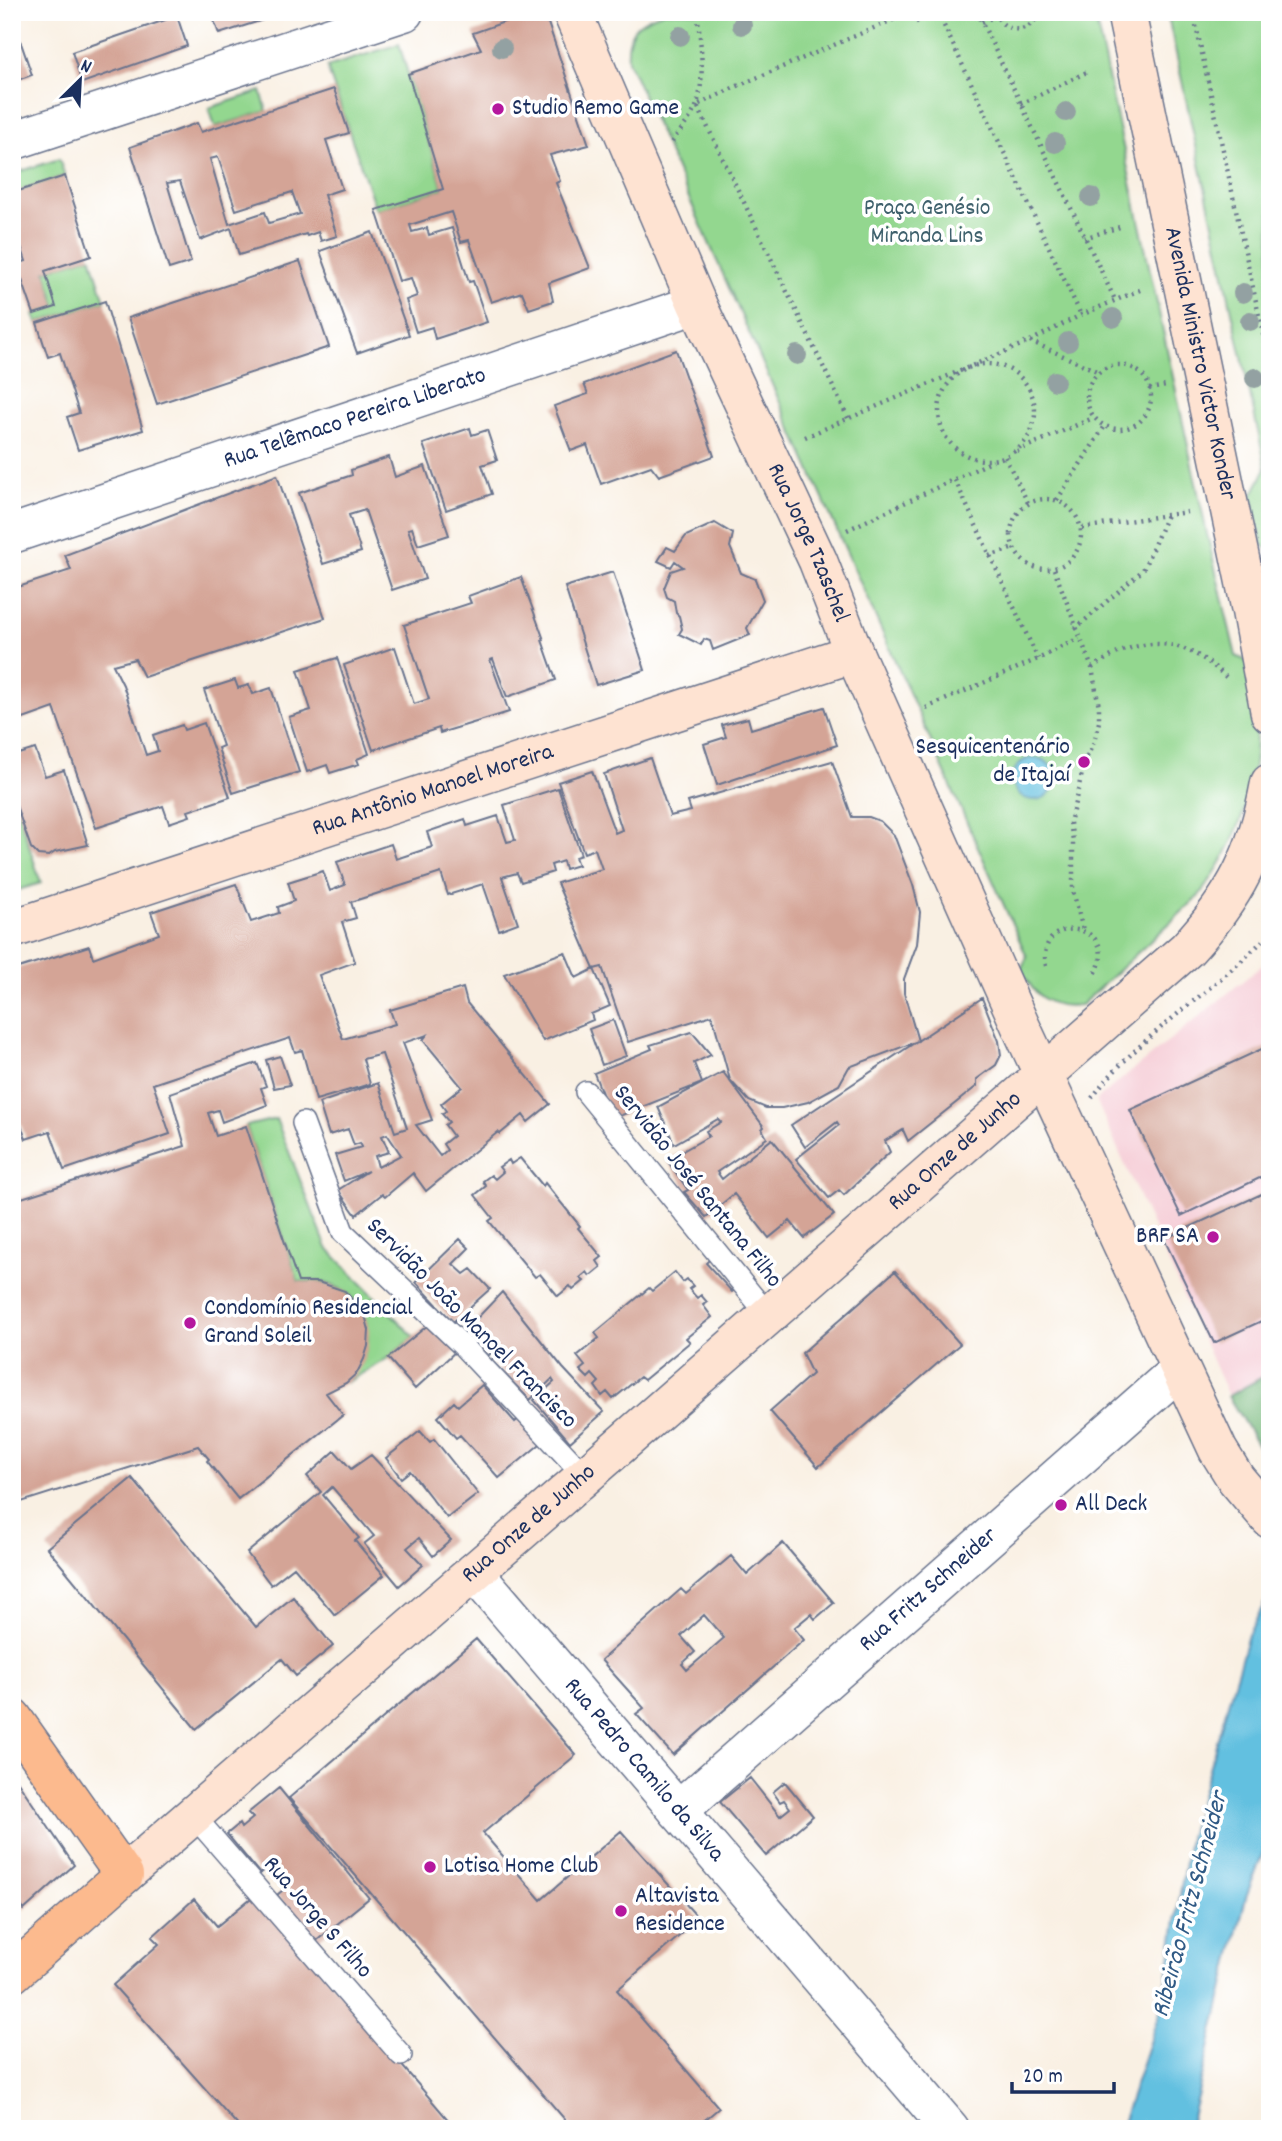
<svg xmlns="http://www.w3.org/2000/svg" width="1282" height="2141" font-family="Dekko,sans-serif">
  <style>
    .built { fill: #f6cfd8 }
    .green { fill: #93d78f; stroke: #578376; stroke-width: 2 }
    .forest { fill: #76b87a; stroke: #48746c; stroke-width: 2 }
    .water { fill: #62c0e0; stroke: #3e789f; stroke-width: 2 }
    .building { fill: #d4a496; fill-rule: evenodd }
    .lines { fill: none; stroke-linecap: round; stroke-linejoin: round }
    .lane-casing { stroke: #69738d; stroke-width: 24 }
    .street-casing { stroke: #69738d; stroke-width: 41 }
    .secondary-casing { stroke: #69738d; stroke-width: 41 }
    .primary-casing { stroke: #69738d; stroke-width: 41 }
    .path { stroke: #69738d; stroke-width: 4.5; stroke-dasharray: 2 5; stroke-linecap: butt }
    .lane { stroke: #fff; stroke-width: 21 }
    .street { stroke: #fff; stroke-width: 38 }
    .secondary { stroke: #fee3d2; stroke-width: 38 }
    .primary { stroke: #fcba8e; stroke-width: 38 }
    .tree { fill: #93a1a2 }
    .poi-dot { fill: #b5179e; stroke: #fff; stroke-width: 2.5 }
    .labels { text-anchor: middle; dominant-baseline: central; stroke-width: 7; stroke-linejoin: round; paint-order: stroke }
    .poi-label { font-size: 24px; fill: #1b2f5e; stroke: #fff; text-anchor: start }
    .park-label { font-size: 24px; fill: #3f616d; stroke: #fff }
    .street-label { font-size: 24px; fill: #1b2f5e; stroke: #fff }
    .water-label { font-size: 26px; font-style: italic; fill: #305a85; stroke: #fff }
  </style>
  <rect width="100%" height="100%" fill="#fff"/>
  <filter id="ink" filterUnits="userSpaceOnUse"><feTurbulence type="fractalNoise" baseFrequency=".0143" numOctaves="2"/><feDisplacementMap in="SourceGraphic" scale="14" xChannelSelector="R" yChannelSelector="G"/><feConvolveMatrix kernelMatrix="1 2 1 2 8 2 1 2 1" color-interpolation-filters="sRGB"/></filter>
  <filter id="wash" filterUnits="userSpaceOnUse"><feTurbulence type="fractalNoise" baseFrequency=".00686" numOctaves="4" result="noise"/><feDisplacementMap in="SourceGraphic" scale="28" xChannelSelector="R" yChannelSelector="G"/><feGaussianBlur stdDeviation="1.57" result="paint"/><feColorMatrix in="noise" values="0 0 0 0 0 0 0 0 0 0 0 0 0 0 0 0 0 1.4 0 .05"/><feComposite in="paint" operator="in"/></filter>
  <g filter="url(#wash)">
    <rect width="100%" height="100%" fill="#f9f0e3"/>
    <!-- built -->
    <path class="built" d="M1270,959V1373L1228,1396L1096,1100Z"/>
    <!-- green -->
    <path class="green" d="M664,12H1094L1207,534L1236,656L1249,662C1251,687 1257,713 1256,737C1255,796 1234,850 1198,897L1081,1005C1050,1009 1034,997 1021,969L1027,957L628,61C626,30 635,22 664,12Z
      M1167,12H1270V551L1262,544L1252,496L1266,468Z
      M399,44L443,189L376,210L327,67Z
      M261,91L267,111L215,127L209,108Z
      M59,159L65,176L14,193L12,174Z
      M91,256L105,301L37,323L34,314L56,306L45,271Z
      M12,794L41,883L12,892Z
      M276,1119L327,1248L414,1337L388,1358L346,1383C391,1339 362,1274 298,1282L246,1126Z"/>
    <!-- forest -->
    <path class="forest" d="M1270,1373V1465L1228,1396Z"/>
    <!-- water -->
    <path class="water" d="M1013 779a21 21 0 1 1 42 0a21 21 0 1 1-42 0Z
      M1270,1593V1834L1246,1897L1191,2121L1188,2129H1120L1164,1998L1189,1837L1248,1635Z"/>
    <g id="blocks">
      <!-- building -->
      <path class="building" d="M211,12H267L269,18L219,34Z
        M527,14L548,23L589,145L550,155L560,181L556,183L590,268L549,283L553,301L529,309L522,292L491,302L469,240L461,242L451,212L410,225L412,232L427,228L429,235L452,228L469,282L473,281L487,322L435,339L432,327L416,332L406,300L417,296L411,278L399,281L376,210L443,189L408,74L481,49L473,33Z
        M177,16L187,46L82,83L72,52Z
        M12,17L32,75L12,82Z
        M334,89L349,133L326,140L342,189L324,195L337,236L321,241L318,232L307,236L306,234L239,255L231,228L200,240L180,181L167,183L191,262L169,269L130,147L197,123L201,132ZM218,157L236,210L292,192L300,214L269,223L265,212L229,224L210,159Z
        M65,176L91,256L45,271L56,307L34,314L21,277L12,279V251L17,264L26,261L15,228L12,229V193Z
        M372,232L409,335L357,353L320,251Z
        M300,261L329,347L157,404L128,318Z
        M105,301L143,430L78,450L67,417L79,413L60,353L48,357L37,323Z
        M676,350L714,456L659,476L651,466L601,484L587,445L571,451L554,406L588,394L584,384Z
        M470,428L472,435L487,430L497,460L482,465L492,494L446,510L423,444Z
        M389,457L395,477L425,466L449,535L418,545L412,528L408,529L425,579L392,590L365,510L349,515L361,552L323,564L299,493L352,475L351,470Z
        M277,475L325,618L144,677L135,659L113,665L123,685L146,755L158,751L153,735L182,725L184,730L204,723L230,797L188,811L190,816L169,823L163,806L96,828L54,708L12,723V589L71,570L65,555Z
        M715,523L733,534L730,547L741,573L755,579L763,600L747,628L750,635L713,650L710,641L704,639L701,645L679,634L682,629L679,616L676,613L674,601L667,597L664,588L671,571L683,567L675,561L671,567L658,561L667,547L675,551L686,536Z
        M613,572L645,670L596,685L565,587Z
        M521,577L544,640H542L556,680L507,697L493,659L490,660L509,712L440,733L439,728L373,750L344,665L395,647L414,704L429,699L404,625L471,603L468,596Z
        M337,658L369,754L357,759L359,764L330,773L327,765L307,772L289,717L311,710L298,670Z
        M235,680L238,688L249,685L253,694L271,688L299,772L233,793L218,748L223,746L204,690Z
        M824,707L837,745L717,785L704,744L726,737L722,725L748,718L751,729Z
        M35,749L45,776L64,770L88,845L55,852L49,856L38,855L31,848L12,794V756Z
        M650,758L670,816L691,811L688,802L832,761L852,817H869L880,821L894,835L913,885L920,912L917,944L904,979V993L918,1041L849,1067L839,1085L808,1102L782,1108H766L749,1101L730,1080L712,1015L628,1042L602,967L594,969L610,1006L591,1014L593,1020L543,1041L504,974L565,952L576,978L594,969L557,883L602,869L595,849L584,853L558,782L592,771L615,833L622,830L604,774Z
        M558,788L581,855L575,857L578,865L565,869L563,861L551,865L553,872L521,882L517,873L502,877L518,923L499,930L483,884L448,895L441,873L351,902L356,918L342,922L355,962L319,975L343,1039L395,1024L390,1010L463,988L467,1003L550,1104L528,1122L523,1115L500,1134L498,1132L426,1191L413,1173L385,1197L382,1194L356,1215L338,1190L368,1171L344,1181L335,1155L362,1147L360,1143L354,1145L348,1129L329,1135L319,1103L378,1083L395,1132L407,1128L382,1054L363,1059L370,1084L316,1100L302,1050L295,1052L290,1038L153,1084L170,1134L64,1170L50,1131L26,1139L12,1100V970L89,946L93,958L159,934L151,912L236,884L251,922L279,913L278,907L294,901L288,882L323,871L330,891L345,885L337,862L391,844L396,859L432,847L427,832L465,819L467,826L498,816L507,842L515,840L504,805ZM427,1035L423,1040L462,1087L441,1104L446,1111L442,1114L449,1122L445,1125L453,1136L443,1144L447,1150L440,1156L416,1125L432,1120L403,1043ZM387,1134L401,1155L378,1167L375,1156L389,1152L382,1136Z
        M982,998L999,1041L1001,1055L996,1065L977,1079V1086L908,1141L903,1130L885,1141L890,1152L844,1195L839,1190L829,1198L796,1159L839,1125L837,1122L805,1147L791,1125Z
        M613,1020L626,1056L602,1065L589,1029Z
        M692,1032L711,1055L694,1063L702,1083L612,1119L594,1073L652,1049L650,1045Z
        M1268,1046L1270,1050V1173L1181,1216L1130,1110Z
        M280,1056L290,1085L274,1088L266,1060Z
        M257,1063L266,1086L261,1088L267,1105L222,1122L218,1110L208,1113L216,1136L246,1126L298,1282H318L345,1291L365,1315L369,1330L368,1346L364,1359L357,1373L346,1383L326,1393L343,1415L238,1499L207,1461L209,1459L198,1446L12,1505V1201L185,1146L170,1093Z
        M723,1072L764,1127L762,1129L767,1138L717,1172L722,1179L772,1139L834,1215L804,1238L790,1221L769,1238L734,1194L706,1217L684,1192L688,1190L667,1160L709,1136L706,1131L721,1122L718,1119L674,1144L658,1107Z
        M520,1158L543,1186L545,1183L580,1226L578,1228L602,1257L597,1261L601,1267L590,1276L587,1272L580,1278L584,1281L573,1290L570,1286L558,1296L540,1274L535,1277L489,1221L493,1218L475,1195L486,1186L483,1181L491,1175L495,1179L503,1172L499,1167L509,1160L511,1164Z
        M1270,1190V1317L1214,1343L1164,1239Z
        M460,1239L469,1248L453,1264L464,1274L471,1269L490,1289L453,1322L416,1282Z
        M711,1258L737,1288L732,1292L706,1263Z
        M895,1271L960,1344L818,1467L770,1411L812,1374L802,1353Z
        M675,1272L683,1282L687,1279L693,1286L689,1289L697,1298L701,1295L707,1302L703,1305L712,1317L686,1338L690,1342L644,1380L640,1377L613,1399L607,1392L602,1396L595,1386L599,1382L592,1374L588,1378L580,1370L585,1366L577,1356L599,1338L595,1333L649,1288L652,1291Z
        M502,1292L563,1368L604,1412L570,1442L534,1400L554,1382L552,1379L530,1400L491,1360L497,1355L493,1351L488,1356L464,1332Z
        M428,1325L457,1350L415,1389L388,1358Z
        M482,1385L515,1422L521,1417L545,1440L499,1478L460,1435L456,1438L438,1417L454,1402L458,1406Z
        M420,1431L430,1442L434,1439L478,1494L447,1518L410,1471L401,1478L386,1458Z
        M335,1451L351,1469L371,1455L451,1540L433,1556L419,1538L407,1548L423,1565L399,1586L364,1544L374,1536L332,1487L323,1495L359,1538L355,1541L384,1575L335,1615L294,1567L271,1585L247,1553L321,1492L307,1476Z
        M132,1478L256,1627L293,1597L333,1646L296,1676L282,1659L196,1729L47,1548Z
        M783,1543L834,1603L815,1619L811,1614L794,1628L804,1640L673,1755L636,1714L644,1708L601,1660L681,1589L686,1594L731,1556L747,1575ZM704,1615L724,1638L687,1670L682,1664L695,1652L681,1636Z
        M476,1639L576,1755L483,1833L541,1900L621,1831L699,1919L617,1990L719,2108L694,2129H573L289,1798Z
        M750,1778L780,1816L790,1808L784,1800L780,1802L773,1792L785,1782L813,1816L766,1856L720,1802Z
        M16,1779L74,1865L24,1910L20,1904L12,1909V1781Z
        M279,1788L369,1898L315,1942L277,1895L288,1886L270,1865L260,1874L227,1834L239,1824L241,1828L253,1818L248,1813Z
        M256,1894L456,2129H241L113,1985L159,1944L152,1937L194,1899L217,1926Z"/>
    </g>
  </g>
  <g filter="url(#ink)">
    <use href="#blocks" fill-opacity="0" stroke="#69738d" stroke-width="2"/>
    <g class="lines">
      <!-- lane casing -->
      <g class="lane-casing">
        <path id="lane" d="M586,1092L768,1315
          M303,1123L343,1232L463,1346L585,1476
          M193,1815L401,2055"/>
      </g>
      <!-- street casing -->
      <g class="street-casing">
        <g id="street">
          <path d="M12,141L404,12"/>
          <path id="s1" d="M12,534L697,304"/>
          <path id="s2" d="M474,1572L950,2129"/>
          <path id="s3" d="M678,1811L1180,1369"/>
        </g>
      </g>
      <!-- secondary casing -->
      <g class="secondary-casing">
        <g id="secondary">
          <path id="s4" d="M572,12L697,304L818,561L854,653L1021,1027L1218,1450L1236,1479L1270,1519"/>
          <path id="s5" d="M1126,12L1251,611L1270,713"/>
          <path id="s6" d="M12,929L854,653"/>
          <path id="s7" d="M124,1875L585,1476L1187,949C1236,896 1257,854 1270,783"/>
        </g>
      </g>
      <!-- primary casing -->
      <g class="primary-casing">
        <path id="primary" d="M12,1717L124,1875L12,1974"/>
      </g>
      <!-- path -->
      <path class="path" d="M909,12L914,23L940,12
        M977,12L1116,302
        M995,12C1003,35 1031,35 1039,12
        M1193,12L1265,343L1270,354
        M938,13L1081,315
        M982,22L996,16
        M1021,104L1089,71
        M672,142C680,130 693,117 697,104C705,79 701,45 698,20
        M1084,238L1123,226
        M1030,341L1099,372
        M939 412a48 48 0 1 1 96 0a48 48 0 1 1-96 0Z
        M1087 397a32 32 0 1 1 64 0a32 32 0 1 1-64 0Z
        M1149,389L1166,386
        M848,418L697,105L733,88L909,13
        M805,437L1030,341L1081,315L1142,289
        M1017,451L1093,418
        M1005,457L1028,503
        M955,480L1038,659
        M1011 534a35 35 0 1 1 70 0a35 35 0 1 1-70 0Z
        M1057,500L1105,426
        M1082,528L1187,512
        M847,530L993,461
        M989,556L1014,548
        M1054,569L1092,668L1099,707V722L1094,742L1085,761L1070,823L1073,840V891L1083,930
        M1075,629L1143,570L1167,515
        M1092,668C1141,634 1182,635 1226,677
        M926,708L1038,659L1079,638
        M1046,966C1035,910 1124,923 1095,974
        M1092,1098C1140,1033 1215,992 1270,933"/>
      <!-- lane -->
      <use href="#lane" class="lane"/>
      <!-- street -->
      <use href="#street" class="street"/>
      <!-- secondary -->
      <use href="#secondary" class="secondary"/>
      <!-- primary -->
      <use href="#primary" class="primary"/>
    </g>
    <!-- trees -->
    <g class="tree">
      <circle cx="742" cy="25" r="10"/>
      <circle cx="680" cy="36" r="10"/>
      <circle cx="502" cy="48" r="10"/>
      <circle cx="1066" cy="112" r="10"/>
      <circle cx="1055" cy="143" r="10"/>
      <circle cx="1091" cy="197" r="10"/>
      <circle cx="1243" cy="293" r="10"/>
      <circle cx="1113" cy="318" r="10"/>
      <circle cx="1250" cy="321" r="10"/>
      <circle cx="1068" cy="342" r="10"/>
      <circle cx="797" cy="355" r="10"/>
      <circle cx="1255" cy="378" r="10"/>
      <circle cx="1055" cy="381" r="10"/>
    </g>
  </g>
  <!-- markers -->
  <g class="poi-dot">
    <circle cx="498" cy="109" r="7"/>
    <circle cx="1084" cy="762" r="7"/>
    <circle cx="1213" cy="1237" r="7"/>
    <circle cx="190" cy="1323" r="7"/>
    <circle cx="1061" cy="1505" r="7"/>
    <circle cx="430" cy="1867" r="7"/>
    <circle cx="621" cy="1911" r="7"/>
  </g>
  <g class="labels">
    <!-- poi labels -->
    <g class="poi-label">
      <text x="512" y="109">Studio Remo Game</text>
      <text x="1070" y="748" text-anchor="end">Sesquicentenário<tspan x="1070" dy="28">de Itajaí</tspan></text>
      <text x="1199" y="1237" text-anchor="end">BRF SA</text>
      <text x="204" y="1309">Condomínio Residencial<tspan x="204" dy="28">Grand Soleil</tspan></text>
      <text x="1075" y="1505">All Deck</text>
      <text x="444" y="1867">Lotisa Home Club</text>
      <text x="635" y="1897">Altavista<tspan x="635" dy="28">Residence</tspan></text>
    </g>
    <!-- park labels -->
    <g class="park-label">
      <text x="927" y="209">Praça Genésio<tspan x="927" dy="28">Miranda Lins</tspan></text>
    </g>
    <!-- street labels -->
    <g class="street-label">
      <text stroke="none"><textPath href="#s5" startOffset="359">Avenida Ministro Victor Konder</textPath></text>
      <text stroke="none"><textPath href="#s1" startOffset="362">Rua Telêmaco Pereira Liberato</textPath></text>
      <text stroke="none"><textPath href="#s4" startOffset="581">Rua Jorge Tzaschel</textPath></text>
      <text stroke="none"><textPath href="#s6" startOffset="443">Rua Antônio Manoel Moreira</textPath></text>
      <text stroke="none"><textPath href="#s7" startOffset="1102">Rua Onze de Junho</textPath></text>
      <text transform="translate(697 1187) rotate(51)">Servidão José Santana Filho</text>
      <text transform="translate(471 1324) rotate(45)">Servidão João Manoel Francisco</text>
      <text stroke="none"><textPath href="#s7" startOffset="536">Rua Onze de Junho</textPath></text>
      <text stroke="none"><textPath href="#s3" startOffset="334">Rua Fritz Schneider</textPath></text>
      <text stroke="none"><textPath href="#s2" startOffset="261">Rua Pedro Camilo da Silva</textPath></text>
      <text transform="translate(317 1918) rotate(49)">Rua Jorge S Filho</text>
    </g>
    <!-- water labels -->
    <g class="water-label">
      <text transform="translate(1191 1905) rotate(-75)">Ribeirão Fritz Schneider</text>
    </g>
  </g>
  <!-- margin -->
  <rect width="1282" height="2141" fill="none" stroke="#fff" stroke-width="42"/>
  <!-- north arrow -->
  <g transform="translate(80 80) rotate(24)" stroke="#ffffff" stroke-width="5" paint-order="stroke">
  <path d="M0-5L12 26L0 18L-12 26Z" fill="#1b2f5e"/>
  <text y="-10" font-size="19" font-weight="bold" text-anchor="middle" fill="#1b2f5e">N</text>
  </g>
  <!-- scale -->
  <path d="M1012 2082v10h102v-10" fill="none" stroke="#1b2f5e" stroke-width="3.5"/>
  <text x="1023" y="2082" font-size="21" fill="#1b2f5e" stroke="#ffffff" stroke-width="5" paint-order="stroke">20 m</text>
</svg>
